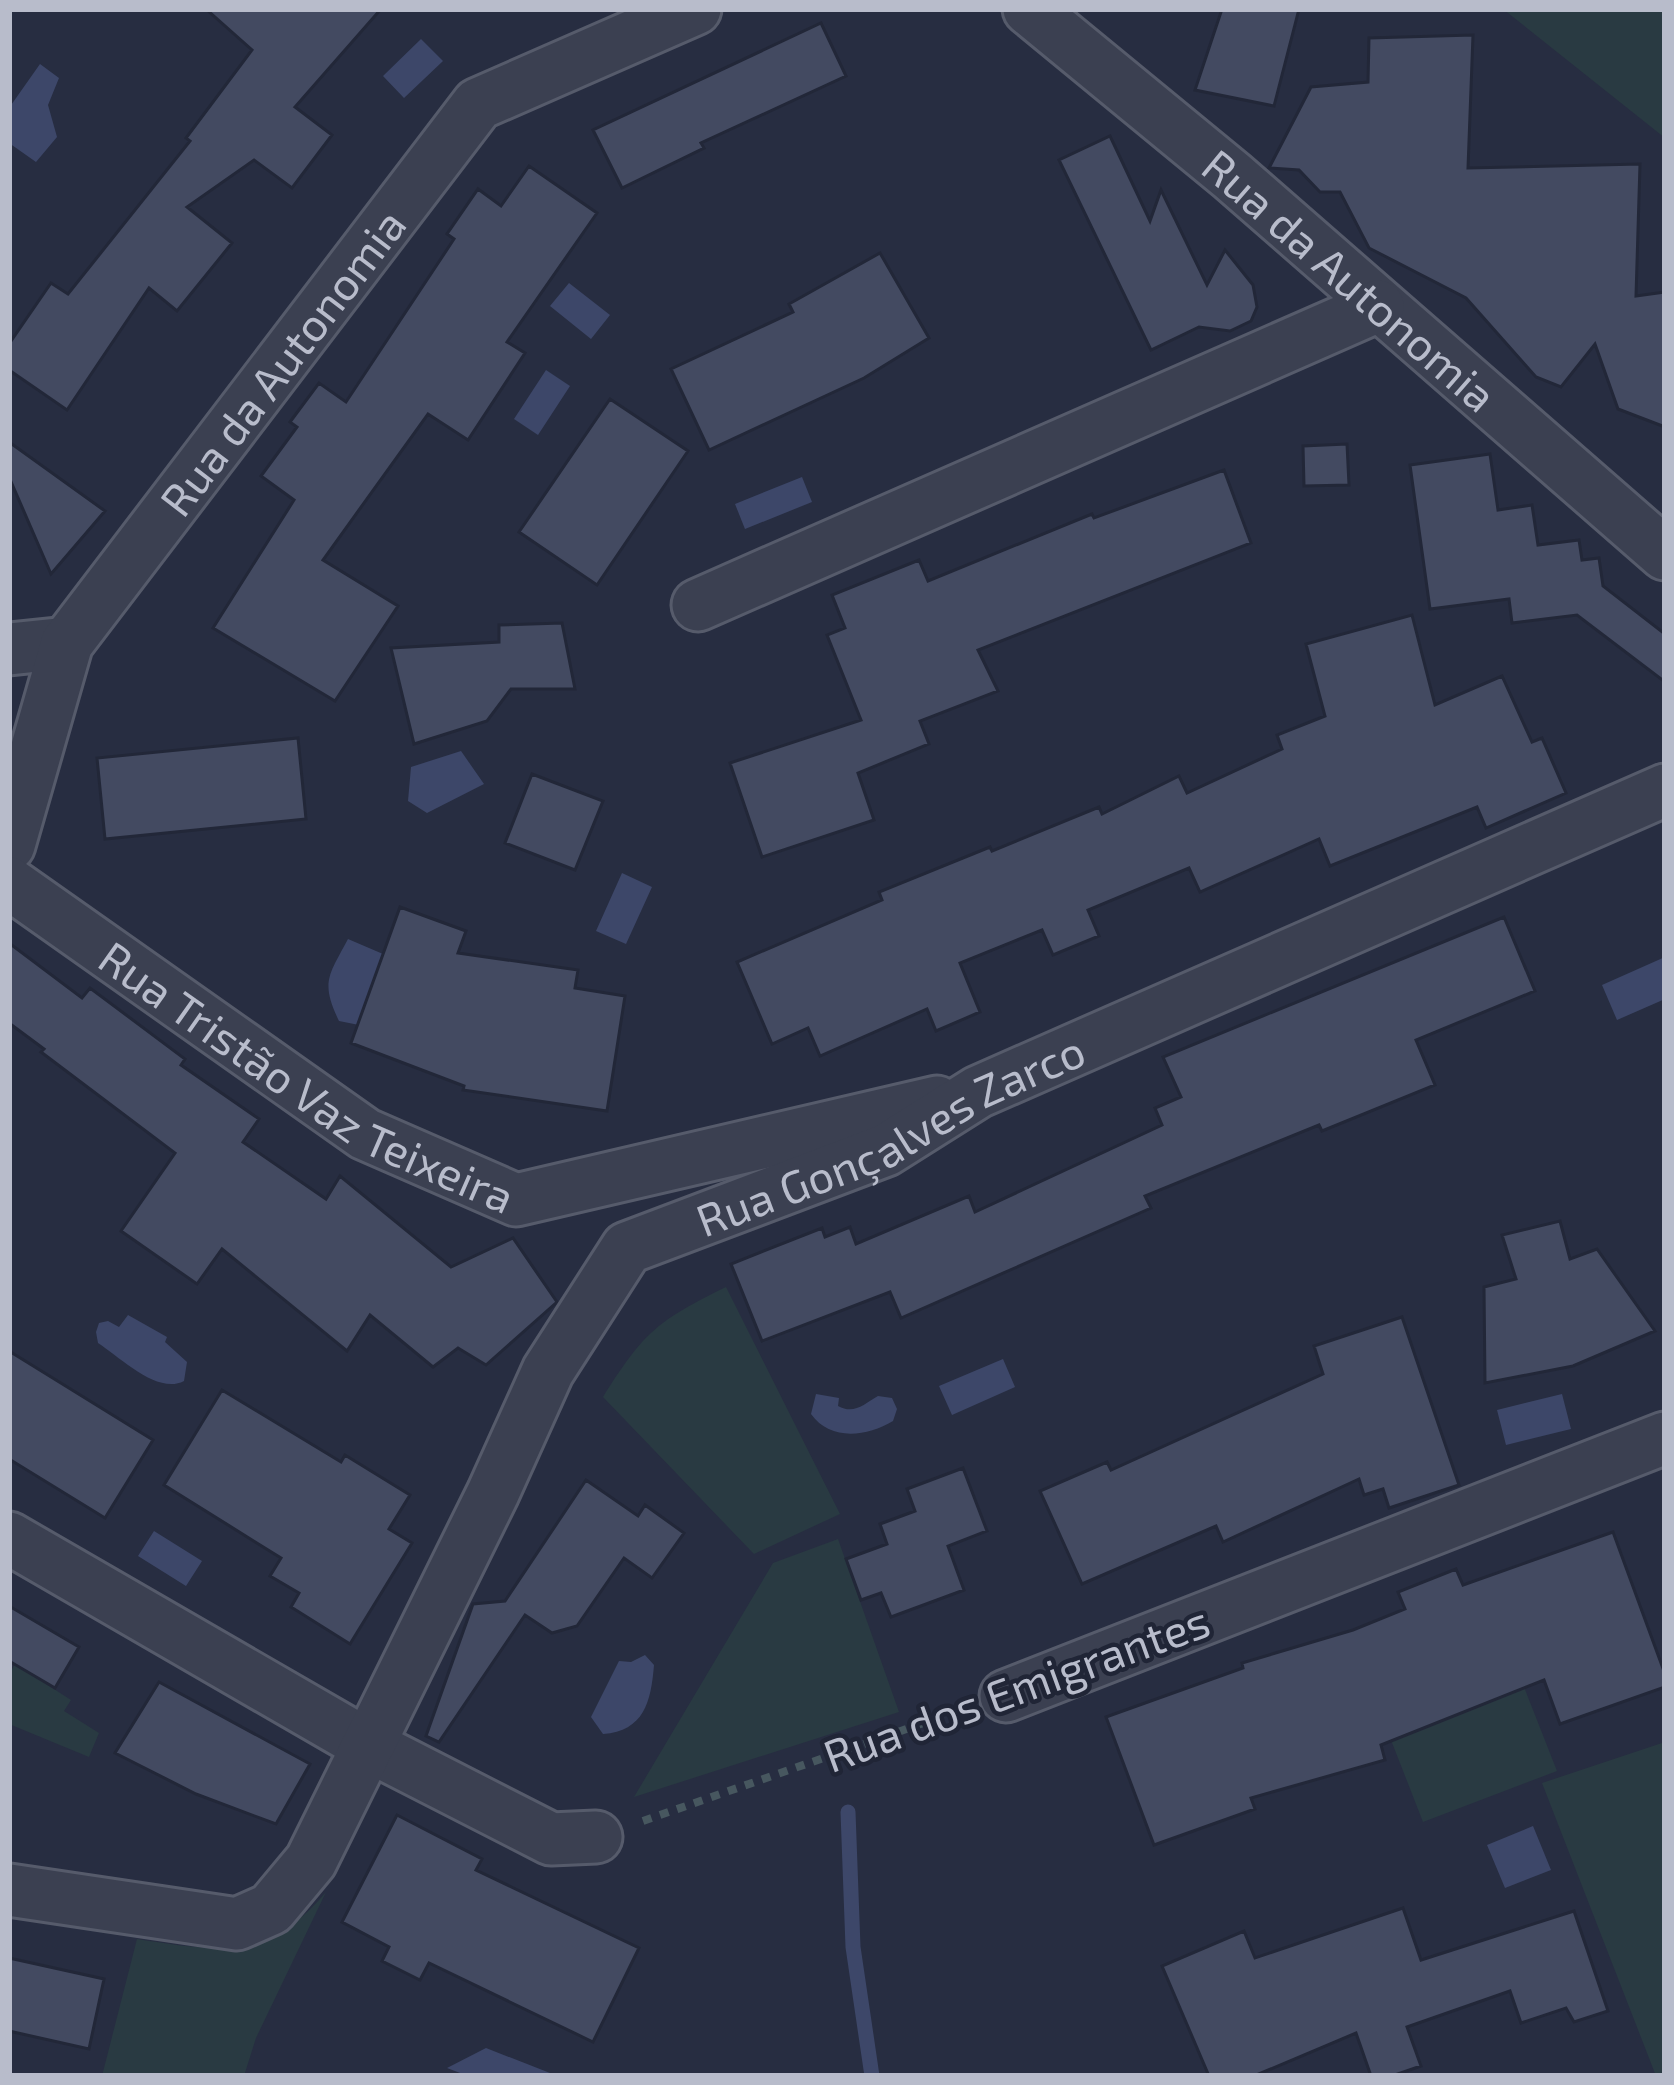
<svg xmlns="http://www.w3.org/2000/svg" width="1674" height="2085" font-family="'Exo 2',sans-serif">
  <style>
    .green { fill: #293a42 }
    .water { fill: #3d4769 }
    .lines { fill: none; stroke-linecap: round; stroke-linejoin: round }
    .stream { stroke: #3d4769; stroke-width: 15 }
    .building { fill: #434a61; stroke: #222738; stroke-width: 3 }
    .minor-casing { stroke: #565b6b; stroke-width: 57 }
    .path { stroke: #47575f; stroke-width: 8; stroke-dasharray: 9 9; stroke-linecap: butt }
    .minor { stroke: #3b4051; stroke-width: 51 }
    .labels { text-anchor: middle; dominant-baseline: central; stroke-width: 9; stroke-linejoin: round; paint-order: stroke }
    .street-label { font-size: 45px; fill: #b8bccb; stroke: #202536 }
  </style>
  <rect width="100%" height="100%" fill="#272d41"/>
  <!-- green -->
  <path class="green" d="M1503,9H1665V138Z
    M726,1287L840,1514L754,1554L603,1397C644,1332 657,1321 726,1287Z
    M838,1539L899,1712L634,1797L773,1563Z
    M1506,1641L1557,1771L1423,1822L1373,1694L1406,1735L1506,1695L1488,1648Z
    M15,1664L71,1700L64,1711L99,1733L89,1757L9,1724V1674Z
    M1665,1742V2076H1656L1542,1783Z
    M326,1892L256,2038L244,2076H102L137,1939C218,1952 269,1960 326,1892Z"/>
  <!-- water -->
  <path class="water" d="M421,39L443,61L404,98L383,76Z
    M40,64L59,78L48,105L57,137L36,162L9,143V108Z
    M569,283L610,315L591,339L550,306Z
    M546,370L570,386L538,435L514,419Z
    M802,477L812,502L745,529L735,504Z
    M461,751L484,784L427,813L408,801L411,767Z
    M622,873L652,887L626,944L596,931Z
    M348,939L411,966L359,1025L339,1021C320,982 329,975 348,939Z
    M1665,957V999L1617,1020L1602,985Z
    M128,1315L167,1337L165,1342L187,1362L184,1381C158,1395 121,1358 98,1343L96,1332L99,1323L108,1321L119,1327Z
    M1003,1359L1015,1387L952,1415L939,1386Z
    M816,1394L839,1398L838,1406C854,1415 864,1404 878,1396L892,1398L897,1409L893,1421C866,1437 830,1441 811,1414Z
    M1562,1394L1571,1429L1506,1445L1497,1410Z
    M154,1531L202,1561L186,1586L138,1556Z
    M645,1655L654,1665C651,1702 644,1731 603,1734L591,1717L619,1661L631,1662Z
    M1533,1826L1551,1870L1505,1888L1487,1845Z
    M486,2048L550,2073L551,2076H468L447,2068Z"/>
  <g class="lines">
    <!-- stream -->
    <path class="stream" d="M848,1812L853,1947L872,2076"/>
  </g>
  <!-- building -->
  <path class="building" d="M206,9H381L295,107L332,135L292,188L254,160L187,207L232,243L177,311L149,288L67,410L9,370V344L51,283L68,294L190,141L186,138L252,50Z
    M1222,9H1299L1274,106L1195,90Z
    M821,23L846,76L701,143L704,148L622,188L593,130Z
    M1473,35L1468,168L1640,164L1636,296L1665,292V427L1618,409L1595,344L1561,387L1536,377L1466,298L1369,248L1340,192H1320L1299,170L1269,168L1311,87L1368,82L1369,38Z
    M1110,136L1150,221L1161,190L1207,285L1225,250L1253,285L1257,307L1251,321L1230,331L1199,327L1151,350L1059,160Z
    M529,166L597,213L507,342L525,353L468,440L428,414L323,560L398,606L335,701L213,628L294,500L261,476L297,427L290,422L319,383L346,402L454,239L447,234L478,189L501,206Z
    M880,253L929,338L864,378L709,450L671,369L793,312L789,304Z
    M610,399L688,451L597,585L519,532Z
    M9,442L105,511L51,574L9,477Z
    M1347,444L1349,485L1304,486L1303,446Z
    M1490,454L1498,510L1532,505L1538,545L1579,540L1582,560L1599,558L1603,586L1665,634V682L1577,615L1512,623L1509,599L1430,609L1410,465Z
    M1224,470L1251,543L978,650L998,691L920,721L929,744L858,773L874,820L762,857L730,763L861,720L827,635L845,628L832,595L919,560L928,581L1092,514L1094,518Z
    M1412,615L1435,705L1502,676L1532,742L1542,738L1566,793L1486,828L1477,807L1330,866L1319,839L1200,892L1189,868L1088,910L1099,936L1053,955L1042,930L960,963L980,1012L936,1031L927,1009L820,1056L808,1028L772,1044L737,962L882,900L879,892L990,847L992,851L1099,807L1102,814L1179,776L1187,793L1282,749L1277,735L1325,716L1306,644Z
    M562,623L575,689H511L487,721L414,744L391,648L499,642V625Z
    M298,738L306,819L105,839L97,758Z
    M532,774L603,801L575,870L505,843Z
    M400,907L466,931L458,953L578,970L575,988L625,996L607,1111L463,1090L464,1086L351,1043Z
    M1504,917L1535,991L1416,1040L1435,1085L1322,1131L1319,1125L1145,1196L1151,1208L901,1318L890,1292L762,1341L731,1264L822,1228L825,1237L850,1227L856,1244L969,1196L975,1212L1162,1125L1155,1108L1181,1097L1163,1057Z
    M9,943L82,998L90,988L185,1059L181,1065L259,1119L243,1142L326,1199L340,1176L451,1267L513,1238L557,1302L486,1365L458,1348L433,1367L370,1315L347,1351L222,1249L197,1284L121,1231L175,1153L41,1052L44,1049L9,1023Z
    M1560,1221L1570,1259L1597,1249L1655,1331L1573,1366L1485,1383L1484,1287L1516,1279L1502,1235Z
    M1402,1317L1459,1485L1389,1508L1383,1489L1364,1495L1359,1479L1223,1542L1216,1526L1082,1584L1040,1491L1107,1462L1111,1470L1323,1374L1314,1346Z
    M9,1351L153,1440L105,1518L9,1459Z
    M222,1390L341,1462L345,1455L410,1495L389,1529L412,1543L350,1644L291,1607L299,1593L270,1576L281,1558L164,1485Z
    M963,1468L987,1531L948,1546L964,1590L891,1617L881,1593L861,1600L846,1559L887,1544L880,1524L915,1511L907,1489Z
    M586,1480L638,1516L645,1505L684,1533L652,1578L624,1558L577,1626L552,1633L525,1615L439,1742L426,1736L473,1604L505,1601Z
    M1613,1532L1665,1674V1687L1560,1724L1544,1680L1381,1745L1385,1760L1251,1798L1255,1809L1154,1845L1106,1717L1243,1668L1242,1663L1353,1630L1405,1609L1398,1592L1456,1569L1463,1585Z
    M9,1606L79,1647L55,1688L9,1661Z
    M159,1682L310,1764L276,1824L196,1794L115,1753Z
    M397,1815L482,1859L476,1870L639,1948L593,2042L429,1963L420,1980L382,1961L389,1947L342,1922Z
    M1403,1908L1421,1960L1574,1911L1608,2011L1574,2022L1566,2008L1521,2023L1510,1991L1407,2027L1421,2066L1392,2076H1371L1356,2033L1254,2076H1209L1162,1966L1244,1931L1255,1958Z
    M9,1958L104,1979L89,2049L9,2031Z"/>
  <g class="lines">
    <!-- minor casing -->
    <g class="minor-casing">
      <g id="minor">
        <path id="s1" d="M1029,9L1232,176L1665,554"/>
        <path d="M698,605L1378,306"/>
        <path d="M9,649L67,643"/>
        <path id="s2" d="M9,845L67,643L478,104L695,9"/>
        <path id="s3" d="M9,883L365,1134L516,1200L937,1102"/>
        <path d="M9,1538L369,1746L551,1839L596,1837"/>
        <path d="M1006,1696L1665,1438"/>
        <path id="s4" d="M9,1890L237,1924L271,1909L311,1861L493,1493L548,1371L627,1248L886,1150L978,1092L1665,790"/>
      </g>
    </g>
    <!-- path -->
    <path class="path" d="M643,1821L958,1711"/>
    <!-- minor -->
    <use href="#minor" class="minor"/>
  </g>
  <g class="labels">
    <!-- street labels -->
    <g class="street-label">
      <text stroke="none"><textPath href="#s1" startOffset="420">Rua da Autonomia</textPath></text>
      <text stroke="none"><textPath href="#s2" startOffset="564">Rua da Autonomia</textPath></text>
      <text stroke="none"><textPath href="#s3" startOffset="357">Rua Tristão Vaz Teixeira</textPath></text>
      <text stroke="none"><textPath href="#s4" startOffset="1308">Rua Gonçalves Zarco</textPath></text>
      <text transform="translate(1016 1687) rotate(-20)">Rua dos Emigrantes</text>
    </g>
  </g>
  <!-- border -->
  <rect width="1674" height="2085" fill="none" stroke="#b8bccb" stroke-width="24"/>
</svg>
